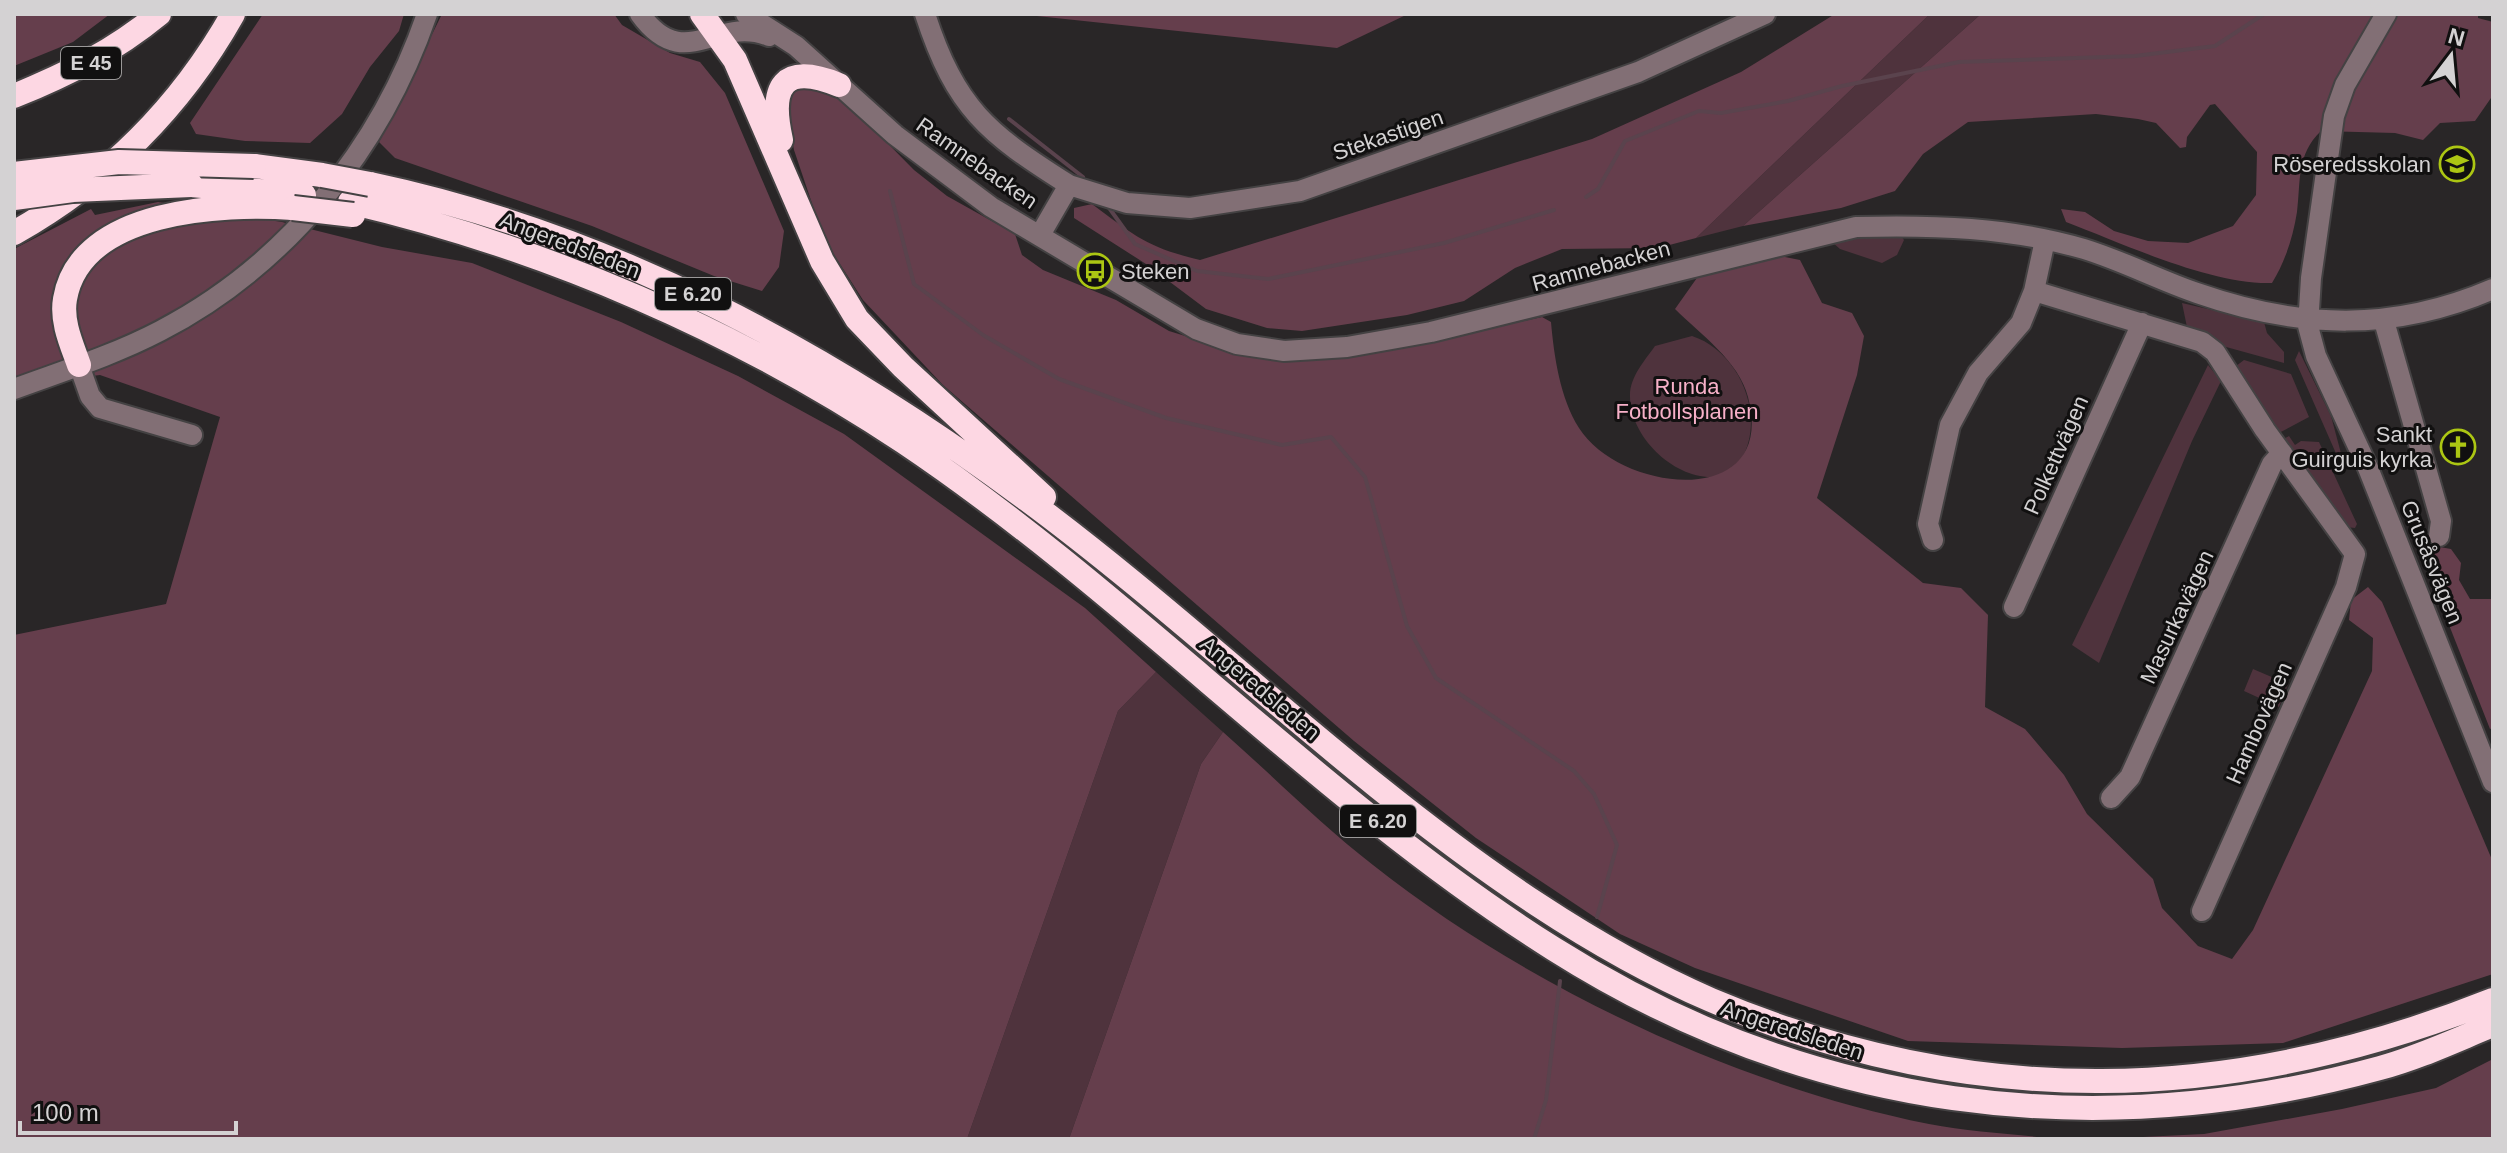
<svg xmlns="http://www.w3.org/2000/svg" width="2507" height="1153" font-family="Arial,sans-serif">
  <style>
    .green { fill: #4f333d }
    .forest { fill: #653e4c }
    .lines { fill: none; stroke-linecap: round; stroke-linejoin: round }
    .stream { stroke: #5a434d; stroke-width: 4 }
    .minor-casing { stroke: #444243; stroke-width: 24 }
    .highway-casing { stroke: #444243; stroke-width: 28 }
    .minor { stroke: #826f75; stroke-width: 20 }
    .highway { stroke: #fdd7e3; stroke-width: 24 }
    .highway-bridge-casing { stroke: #444243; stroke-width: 28; stroke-linecap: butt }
    .highway-bridge { stroke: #fdd7e3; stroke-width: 24 }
    .labels { text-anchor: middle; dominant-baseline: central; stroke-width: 6; stroke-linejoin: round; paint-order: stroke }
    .shield { fill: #111010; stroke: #9a9898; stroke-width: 2 }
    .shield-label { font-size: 20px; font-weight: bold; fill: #d4d2d3 }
    .street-label { font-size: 22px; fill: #d4d2d3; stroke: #111010 }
    .poi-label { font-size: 22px; fill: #d4d2d3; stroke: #111010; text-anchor: end }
    .park-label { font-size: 22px; fill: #f7b0c8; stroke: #111010 }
  </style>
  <rect width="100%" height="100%" fill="#292627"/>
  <!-- green -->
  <path class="green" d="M1930,14H1981L1743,226L1696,238Z
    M1901,236L1904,240L1897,255L1882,263L1840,249L1832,242L1848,237Z
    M2182,303L2264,322L2267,333L2284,352V363L2219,345L2188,332Z
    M1692,336C1739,351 1767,416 1741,460C1736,469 1724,472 1715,477C1675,480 1629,437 1630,395C1630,377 1645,360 1655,346Z
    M2299,351L2331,416L2342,457L2338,458L2295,360Z
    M2244,360L2291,374L2309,417L2277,434L2232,369Z
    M2208,365L2221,381L2192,441L2099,663L2072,645Z
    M2289,436L2295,445L2301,441L2319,442L2357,524L2355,528L2346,527L2282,440Z
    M2253,669L2288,684L2279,707L2244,691Z
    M1156,672L1223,732L1201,764L1069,1139H967L1118,711Z"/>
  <!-- forest -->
  <path class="forest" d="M14,14H110L73,42L14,66Z
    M263,14H404L399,31L370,67L342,114L310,143L245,141L196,134L190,123Z
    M442,14H614L622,25L670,53L700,62L725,93L784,231L779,267L762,291L714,276L592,226L395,158L379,142Z
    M1018,14H1408L1337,48Z
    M1835,14H1930L1696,238L1658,248L1562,249L1515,268L1464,301L1407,315L1302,331L1267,328L1206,309L1146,264L1074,218V208L1092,204C1135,236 1146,247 1200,260L1592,139L1741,72Z
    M1981,14H2478V18L2493,22L2491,98L2475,121L2440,123L2423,140L2395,133L2321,131C2296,155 2301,181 2297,212C2293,237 2285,262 2272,283C2211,285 2124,244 2066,222L2061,209L2085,212L2114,231L2148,241L2188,243L2233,226L2256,195L2257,152L2215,104L2210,105L2187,137L2186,147L2180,148L2156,123L2138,119L2096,114L1968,122L1923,154L1895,191L1841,208L1743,226Z
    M810,83L840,95L914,170L947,196L1015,234L1022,255L1043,270L1116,300L1169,331L1250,356L1420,344L1542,317L1551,322C1554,356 1560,398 1579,428C1621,494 1778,510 1748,397C1739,361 1700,334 1675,309L1699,275L1780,256L1800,260L1822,303L1852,313L1864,336L1857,375L1817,498L1923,583L1961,588L1988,615L1985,707L2025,729L2064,775L2087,814L2153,879L2162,908L2198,946L2232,959L2253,930L2372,671L2373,638L2349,620L2351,600L2368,587L2382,602L2493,862V974L2283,1043L2122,1048L1908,1041L1695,968L1620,934L1476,838L1354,741L943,385L863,300L824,239L794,150L786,110L795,88Z
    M158,202L282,222L382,247L472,263L621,322L738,376L844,434L1085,608L1156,672L1118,711L967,1139H14V635L166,604L220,417L100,375L67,379L14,394V249L91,209L95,215Z
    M2434,546L2451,549L2461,563L2459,580L2470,599H2493V728L2490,729L2427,569Z
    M1223,732C1273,776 1320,824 1373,865C1527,987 1735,1085 1929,1124C1970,1132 2014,1134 2056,1139H1069L1201,764Z
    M2493,1059V1139H2102L2204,1134L2342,1109L2436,1088Z"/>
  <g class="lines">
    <!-- stream -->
    <path class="stream" d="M1009,119L1083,177
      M890,191L914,284L983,335L1059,379L1166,418L1282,445L1331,437L1365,477L1407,626L1436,678L1574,771L1594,794L1617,845L1597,917
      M1586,197L1598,189L1625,141L1699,111L1721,113L1788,101L1842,86L1959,62L2135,56L2215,46L2264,14
      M1107,205L1135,244L1197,271L1268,279L1444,243L1554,210
      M1534,1139L1546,1100L1560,981"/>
    <!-- minor casing -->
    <g class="minor-casing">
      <path id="minor" d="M640,14C684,75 716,15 769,36
        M746,14L796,46L895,135L991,207L1196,329L1237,344L1284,351L1347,347L1431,332L1856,227C1933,225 2009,227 2084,249C2123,261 2159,280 2197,293C2300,329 2393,332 2493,289
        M925,14C956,109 987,133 1069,185
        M2386,14L2345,85L2334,116L2311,278L2308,326L2316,356L2368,468L2493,782
        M1040,235L1069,185L1127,203L1190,208L1300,191L1638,72L1765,14
        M2034,291L2202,342L2215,352L2265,430L2355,554L2346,587L2202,911
        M2384,321L2441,521L2439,536
        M79,365L90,396L100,408L192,435
        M14,389C63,371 114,355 160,331C287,265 381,148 427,14
        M1933,540L1928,524L1950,425L1978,373L2021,323L2034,291L2045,240
        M2014,607L2142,323
        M2111,798L2130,777L2272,464L2282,453"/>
    </g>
    <!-- highway casing -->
    <g class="highway-casing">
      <path id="highway" d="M702,14L735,60L822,261L857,319L903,367L1044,497
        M14,96C68,74 114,51 159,14
        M781,140C769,86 783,62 839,85
        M254,166L322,175
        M370,184C611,235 828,352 1025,498C1147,588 1259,692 1378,787C1479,868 1591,948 1711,1000C1973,1111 2230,1105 2493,1000
        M191,185L304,195
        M350,202C546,248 737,331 904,442C1132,595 1322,803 1554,949C1807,1109 2091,1147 2380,1068C2418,1058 2456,1040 2493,1025
        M14,233C108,180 180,108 233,14
        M79,365C72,345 61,322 65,299C80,209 224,203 293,208"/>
    </g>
    <!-- minor -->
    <use href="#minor" class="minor"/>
    <!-- highway -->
    <use href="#highway" class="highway"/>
    <!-- highway-bridge casing -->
    <g class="highway-bridge-casing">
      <path id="highway-bridge" d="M14,174L119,162L254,166
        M322,175L370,184
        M14,198L73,190L191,185
        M293,208L353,215"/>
    </g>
    <!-- highway-bridge -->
    <use href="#highway-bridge" class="highway-bridge"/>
  </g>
  <!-- icons -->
  <defs>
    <g id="school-ring" transform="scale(1.8)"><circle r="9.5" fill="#111010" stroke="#acc613" stroke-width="1.5"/><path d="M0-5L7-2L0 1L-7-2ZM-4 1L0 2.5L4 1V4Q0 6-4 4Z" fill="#acc613"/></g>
    <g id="bus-ring" transform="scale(1.8)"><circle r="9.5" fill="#111010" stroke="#acc613" stroke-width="1.5"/><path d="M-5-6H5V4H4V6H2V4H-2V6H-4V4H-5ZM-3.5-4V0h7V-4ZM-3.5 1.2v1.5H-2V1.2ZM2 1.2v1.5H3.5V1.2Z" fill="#acc613"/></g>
    <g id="church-ring" transform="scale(1.8)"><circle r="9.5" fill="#111010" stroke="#acc613" stroke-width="1.5"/><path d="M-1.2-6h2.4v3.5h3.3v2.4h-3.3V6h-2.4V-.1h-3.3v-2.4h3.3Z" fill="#acc613"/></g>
  </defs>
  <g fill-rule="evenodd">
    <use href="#school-ring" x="2457" y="164"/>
    <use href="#bus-ring" x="1095" y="271"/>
    <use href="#church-ring" x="2458" y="447"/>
  </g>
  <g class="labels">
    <!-- shield labels -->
    <g class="shield">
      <rect x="61" y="47" width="60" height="32" rx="6"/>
      <rect x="655" y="278" width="76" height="32" rx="6"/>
      <rect x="1340" y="805" width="76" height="32" rx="6"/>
    </g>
    <g class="shield-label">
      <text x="91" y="63">E 45</text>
      <text x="693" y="294">E 6.20</text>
      <text x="1378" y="821">E 6.20</text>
    </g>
    <!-- street labels -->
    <g class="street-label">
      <text transform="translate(1388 135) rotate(-19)">Stekastigen</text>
      <text transform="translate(977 163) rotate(35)">Ramnebacken</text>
      <text transform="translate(570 245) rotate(21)">Angeredsleden</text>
      <text transform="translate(1601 266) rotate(-15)">Ramnebacken</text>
      <text transform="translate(2056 455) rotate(-66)">Polkettvägen</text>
      <text transform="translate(2432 562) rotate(68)">Grusåsvägen</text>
      <text transform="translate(2177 617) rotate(-65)">Masurkavägen</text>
      <text transform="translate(1260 688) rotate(40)">Angeredsleden</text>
      <text transform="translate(2259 723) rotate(-66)">Hambovägen</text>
      <text transform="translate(1792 1030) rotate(18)">Angeredsleden</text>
    </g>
    <!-- poi labels -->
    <g class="poi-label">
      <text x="2431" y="164">Röseredsskolan</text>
      <text x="1121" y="271" text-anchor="start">Steken</text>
      <text x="2432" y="434">Sankt<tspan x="2432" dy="25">Guirguis kyrka</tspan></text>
    </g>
    <!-- park labels -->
    <g class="park-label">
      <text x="1687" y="386">Runda<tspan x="1687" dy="25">Fotbollsplanen</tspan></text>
    </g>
  </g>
  <!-- border -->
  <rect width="2507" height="1153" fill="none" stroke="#d4d2d3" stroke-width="32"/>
  <!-- north arrow -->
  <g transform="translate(2451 56) rotate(16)" stroke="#111010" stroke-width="6" paint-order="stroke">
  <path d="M0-6L14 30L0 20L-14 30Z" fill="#d4d2d3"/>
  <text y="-12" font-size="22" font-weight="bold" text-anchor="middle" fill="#d4d2d3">N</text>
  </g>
  <!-- scale -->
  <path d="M20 1121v12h216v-12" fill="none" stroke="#d4d2d3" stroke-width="4"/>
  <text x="32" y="1121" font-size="24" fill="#d4d2d3" stroke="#111010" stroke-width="6" paint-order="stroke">100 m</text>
</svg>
